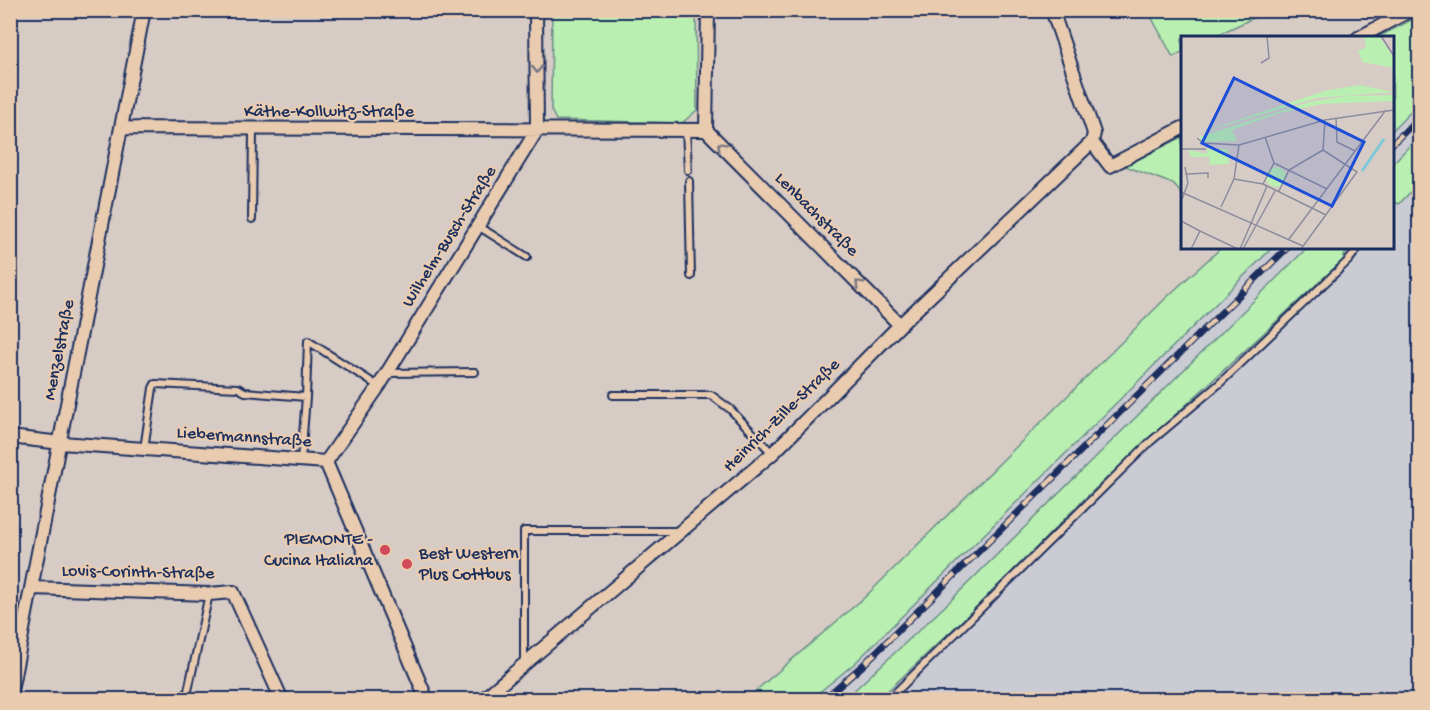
<svg xmlns="http://www.w3.org/2000/svg" width="1430" height="710" font-family="'Gochi Hand',sans-serif">
  <style>
    .built { fill: #cbcbd4 }
    .green { fill: #b9efb1; stroke: #6a8f88; stroke-width: 1.5 }
    .lines { fill: none; stroke-linecap: round; stroke-linejoin: round }
    .service-casing { stroke: #1b2f5e; stroke-width: 10 }
    .minor-casing { stroke: #1b2f5e; stroke-width: 16 }
    .service { stroke: #e9ccb0; stroke-width: 6 }
    .minor { stroke: #e9ccb0; stroke-width: 12 }
    .rail-casing { stroke: #1b2f5e; stroke-width: 7 }
    .rail { stroke: #e9ccb0; stroke-width: 4.5; stroke-dasharray: 14; stroke-linecap: butt }
    .oneway { stroke: #787683 }
    .poi-dot { fill: #d1495b; stroke: #e9ccb0; stroke-width: 2 }
    .labels { text-anchor: middle; dominant-baseline: central; stroke-width: 4.5; stroke-linejoin: round; paint-order: stroke }
    .street-label { font-size: 18px; fill: #1b2f5e; stroke: #e9ccb0 }
    .poi-label { font-size: 18px; fill: #1b2f5e; stroke: #e9ccb0; text-anchor: end }
    .inset-river { fill: none; stroke: #7cc9da; stroke-width: 3 }
    .inset-road { fill: none; stroke: #8c8d9c; stroke-width: 1.5 }
    .view { fill: #1d4ed8; fill-opacity: 0.15; stroke: #1d4ed8; stroke-width: 3 }
    .inset-edge { fill: none; stroke: #1b2f5e; stroke-width: 3 }
  </style>
  <rect width="100%" height="100%" fill="#d7cbc5"/>
  <filter id="ink" filterUnits="userSpaceOnUse"><feTurbulence type="fractalNoise" baseFrequency=".0167" numOctaves="2"/><feDisplacementMap in="SourceGraphic" scale="12" xChannelSelector="R" yChannelSelector="G"/><feConvolveMatrix kernelMatrix="1 2 1 2 8 2 1 2 1" color-interpolation-filters="sRGB"/></filter>
  <g filter="url(#ink)">
    <!-- built -->
    <path class="built" d="M1419,103V136L1393,163V130Z
      M1419,183V699L879,700L1002,583L1081,502L1343,260L1347,248H1392L1393,201L1399,204Z
      M1272,248H1307L944,607L845,699L811,700L855,663Z"/>
    <!-- green -->
    <path class="green" d="M552,11H696L697,110L682,123L556,120L551,110Z
      M1148,11H1268L1213,37L1182,38V52L1173,57Z
      M1419,16V103L1393,130L1392,38L1378,37Z
      M1419,136V183L1399,204L1393,201V163Z
      M1182,137V194L1173,184L1125,166Z
      M1221,248H1272L855,663L811,699H746L865,597L1169,295Z
      M1307,248H1347L1343,260L1081,502L1002,583L879,699H845L944,607Z"/>
    <g class="lines">
      <!-- service casing -->
      <g class="service-casing">
        <path id="service" d="M686,130L688,170
          M689,181L691,276
          M252,219L253,130
          M478,226L527,257
          M387,373L475,372
          M613,395H711L730,409L772,453
          M306,397L308,341L378,386
          M144,449L153,388L155,384L238,388L245,392L306,397L301,460
          M524,663V531H679
          M186,700L209,594
          M888,700L1150,442L1219,384L1349,260L1358,248"/>
      </g>
      <!-- minor casing -->
      <g class="minor-casing">
        <path id="minor" d="M708,10L706,130L900,325
          M1052,10L1094,133L1092,142
          M1358,38L1411,10
          M121,128L706,130
          M1092,142L1110,166L1182,128
          M10,437L61,443L326,462
          M326,462L379,386L537,130L536,10
          M326,462L427,700
          M32,588L209,594L233,592L282,700
          M10,696L144,10
          M482,700L773,453L900,325L1092,142"/>
      </g>
      <!-- service -->
      <use href="#service" class="service"/>
      <!-- minor -->
      <use href="#minor" class="minor"/>
      <!-- rail casing -->
      <g class="rail-casing">
        <path id="rail" d="M1392,144L1420,117
          M823,700L862,666L1287,248"/>
      </g>
      <!-- rail -->
      <use href="#rail" class="rail"/>
    </g>
    <!-- one-way arrows -->
    <defs><path id="oneway-chevron" d="M-2-3.5L2.5 0L-2 3.5" fill="none" stroke-width="1.6" stroke-linecap="round" stroke-linejoin="round" transform="scale(1.5)"/></defs>
    <g class="oneway">
      <use href="#oneway-chevron" transform="translate(537 69) rotate(90)"/>
      <use href="#oneway-chevron" transform="translate(721 146) rotate(-135)"/>
      <use href="#oneway-chevron" transform="translate(859 284) rotate(-135)"/>
    </g>
  </g>
  <!-- markers -->
  <g class="poi-dot">
    <circle cx="385" cy="550" r="6"/>
    <circle cx="407" cy="564" r="6"/>
  </g>
  <g class="labels">
    <!-- street labels -->
    <g class="street-label">
      <text x="329" y="112">Käthe-Kollwitz-Straße</text>
      <text transform="translate(816 215) rotate(45)">Lenbachstraße</text>
      <text transform="translate(450 237) rotate(-58)">Wilhelm-Busch-Straße</text>
      <text transform="translate(60 350) rotate(-79)">Menzelstraße</text>
      <text transform="translate(782 416) rotate(-44)">Heinrich-Zille-Straße</text>
      <text transform="translate(244 438) rotate(4)">Liebermannstraße</text>
      <text transform="translate(138 573) rotate(1)">Lovis-Corinth-Straße</text>
    </g>
    <!-- poi labels -->
    <g class="poi-label">
      <text x="373" y="540">PIEMONTE -<tspan x="373" dy="21">Cucina Italiana</tspan></text>
      <text x="419" y="554" text-anchor="start">Best Western<tspan x="419" dy="21">Plus Cottbus</tspan></text>
    </g>
  </g>
  <!-- overview -->
  <g transform="translate(1181 36)">
    <rect width="213" height="213" fill="#d7cbc5"/>
    <path d="M183,0H198L213,22V32L181,26L177,14L185,12ZM178,49L213,56L136,62L12,99L143,55ZM213,59V65L141,68L99,77L51,94L56,105L22,106L18,101L128,66L166,60ZM26,113H47L48,128L29,129L28,121H10L8,114L26,118ZM85 141a10 10 0 1 1 20 0a10 10 0 1 1-20 0Z" fill="#b9efb1"/>
    <path class="inset-river" d="M181,135L203,103"/>
    <path class="inset-road" d="M200,0L213,20M80,27L88,22L86,0M155,82L156,106L174,115M16,102L22,107L58,109M58,109L144,84L213,74M0,113H25M142,114L144,84M93,127L146,153M6,138L27,137V142M53,143L82,148L145,179M82,148L93,127L84,101M98,155L108,134L142,114M0,156L122,210M0,166L7,147L4,131M40,171L53,143L58,109M0,185L19,195M108,203L205,74M10,213L19,195L57,213M59,213L86,150M62,213L94,155M120,213L176,136L142,114"/>
    <path class="view" d="M53,42L183,106L151,170L21,107Z"/>
    <rect width="213" height="213" class="inset-edge"/>
  </g>
  <!-- margin -->
  <rect width="1430" height="710" fill="none" stroke="#e9ccb0" stroke-width="36"/>
  <rect x="18" y="18" width="1394" height="674" fill="none" stroke="#1b2f5e" stroke-width="2" filter="url(#ink)"/>
</svg>
